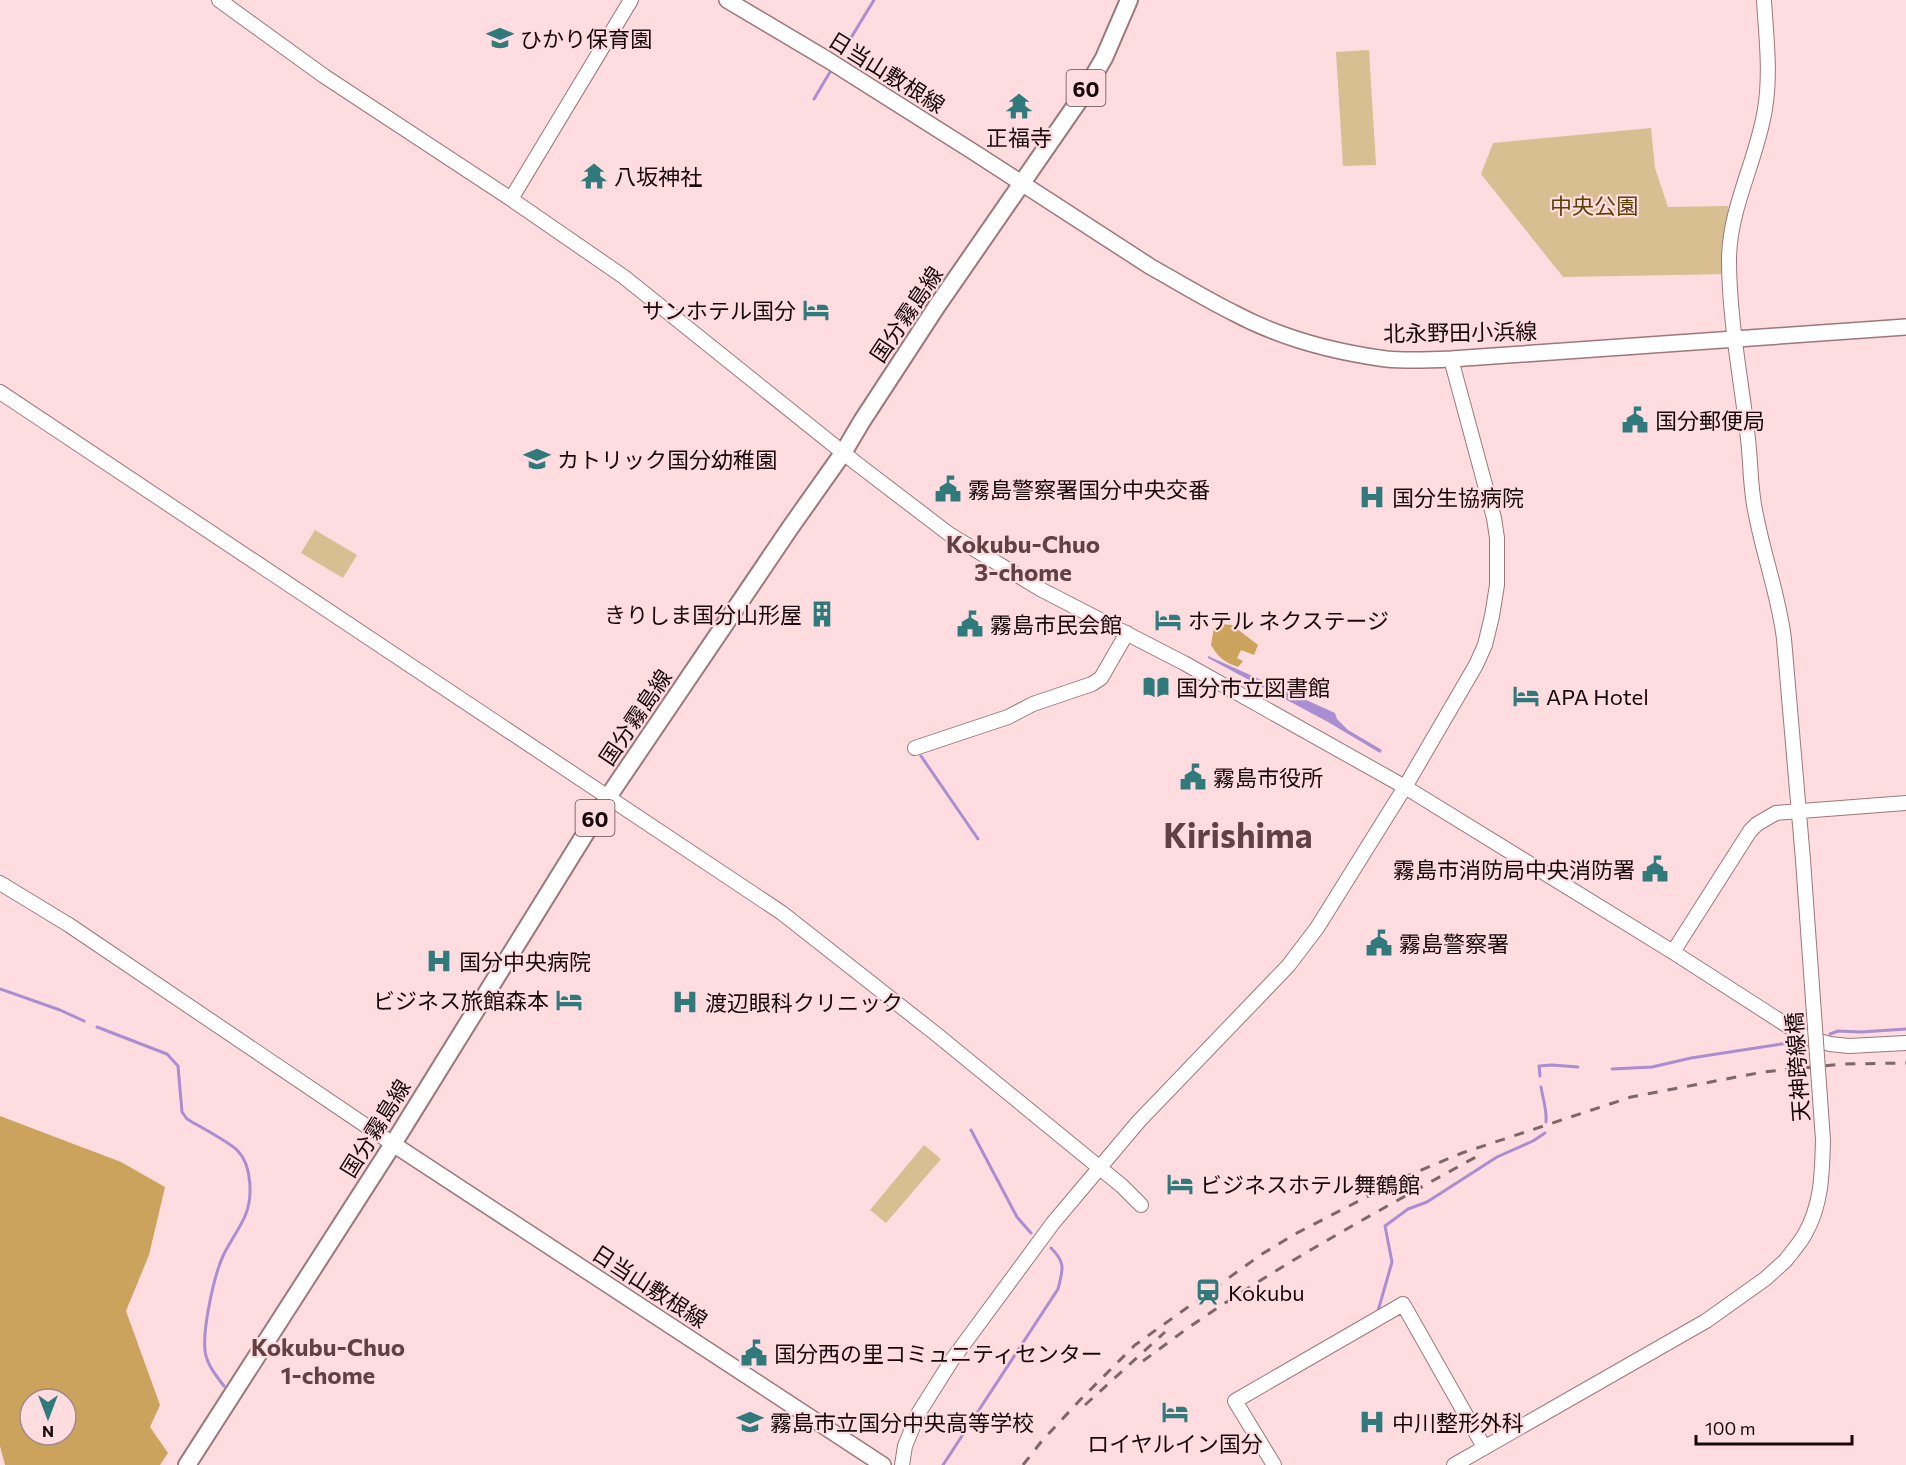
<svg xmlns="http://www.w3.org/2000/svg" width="1906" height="1465" font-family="Commissioner,'Noto Sans JP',sans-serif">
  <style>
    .green { fill: #d9be92 }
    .forest { fill: #cca35d; fill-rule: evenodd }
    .water { fill: #a98fd2 }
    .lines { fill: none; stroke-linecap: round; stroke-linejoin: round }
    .stream { stroke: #a98fd2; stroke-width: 3 }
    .tertiary-casing { stroke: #9c777b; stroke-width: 16 }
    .secondary-casing { stroke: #9c777b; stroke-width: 18 }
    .primary-casing { stroke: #9c777b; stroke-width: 20 }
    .tertiary { stroke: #fff; stroke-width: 14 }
    .secondary { stroke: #fff; stroke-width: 15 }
    .primary { stroke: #fff; stroke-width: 16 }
    .rail { stroke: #7e676a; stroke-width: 3; stroke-dasharray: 10 10; stroke-linecap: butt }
    .tertiary-bridge-casing { stroke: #9c777b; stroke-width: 16; stroke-linecap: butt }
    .tertiary-bridge { stroke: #fff; stroke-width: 14 }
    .labels { text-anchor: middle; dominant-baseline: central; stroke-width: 4.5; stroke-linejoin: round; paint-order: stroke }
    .shield { fill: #fedce0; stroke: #5c494c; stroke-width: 1.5 }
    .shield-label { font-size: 21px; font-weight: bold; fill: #170a0c }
    .poi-label { font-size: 22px; fill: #170a0c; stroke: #fedce0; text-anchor: start }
    .street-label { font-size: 22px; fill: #170a0c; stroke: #fedce0 }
    .park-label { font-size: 22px; fill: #5c4005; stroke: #fedce0 }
    .neighbourhood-label { font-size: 24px; font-weight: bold; fill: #624145; stroke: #fedce0 }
    .town-label { font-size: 34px; font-weight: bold; fill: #624145; stroke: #fedce0 }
  </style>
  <rect width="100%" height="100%" fill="#fedce0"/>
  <!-- green -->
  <path class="green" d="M1369,50L1376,165L1343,166L1336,52Z
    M1651,128L1655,168L1668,207L1728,206L1730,274L1563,277L1481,174L1493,143Z
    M315,530L357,555L343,578L301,553Z
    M924,1145L941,1159L886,1223L870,1210Z"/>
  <!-- forest -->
  <path class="forest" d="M1222,624L1232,625L1258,645L1254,655L1241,650L1237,658L1243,661L1238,667C1224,662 1218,657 1211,645L1214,627Z
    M0,1116L121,1162L165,1187L149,1255L126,1311L160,1405L150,1427L168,1453L160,1465H5L0,1446ZM30,1399H66V1435H30Z"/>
  <!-- water -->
  <path class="water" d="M1208,656L1335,713L1337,719L1348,730L1382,750L1380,753L1328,722L1208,658Z"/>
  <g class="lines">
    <!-- stream -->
    <path class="stream" d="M838,59L874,0
      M814,99L833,67
      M921,756L978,839
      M0,989L60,1010L84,1021
      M97,1027L167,1054L178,1066L182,1112L187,1119C200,1127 228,1141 238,1151C252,1166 253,1198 245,1216C239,1230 229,1243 223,1256C214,1276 199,1340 207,1359C210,1369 218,1378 224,1386
      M1830,1034L1838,1031L1861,1032L1906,1029
      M1612,1069L1652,1067L1691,1058L1788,1043
      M1540,1076L1539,1066L1552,1065L1578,1067
      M1541,1087C1543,1099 1547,1110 1546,1122
      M971,1130L1017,1217L1031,1233
      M1378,1311L1392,1262L1385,1226L1408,1209L1427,1202L1497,1157L1533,1141L1545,1133
      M943,1465L1058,1289C1063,1269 1066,1263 1051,1248"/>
    <!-- tertiary casing -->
    <g class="tertiary-casing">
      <path id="tertiary" d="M219,0L324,76L511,199L624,277L856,463L949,534L1042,590L1184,663L1405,787L1673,952L1805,1037L1830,1044L1849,1046L1906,1043
        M1764,0C1766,36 1771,72 1765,109C1757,160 1730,206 1729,258C1729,319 1741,378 1748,439C1751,464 1750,490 1756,515C1764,557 1779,597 1784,639L1803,860
        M511,199L631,0
        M0,392L782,913L936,1034L1122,1186L1141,1205
        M915,748L1008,717L1033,704L1092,684L1101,678L1127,633
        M0,883L69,925L393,1144
        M1673,952L1750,831L1757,824L1776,813L1906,803
        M902,1465L905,1446L918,1414L952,1360L1053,1223L1139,1121L1288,966L1317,928L1405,787L1476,665L1485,645L1492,616L1497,585V538L1494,518L1451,359
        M1274,1465L1235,1401L1403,1304L1484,1447
        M1454,1465L1706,1321L1765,1279L1785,1261"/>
    </g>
    <!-- secondary casing -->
    <g class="secondary-casing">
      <path id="secondary" d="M727,0L828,60L972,151L1151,267C1178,282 1204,298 1232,312C1278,337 1334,352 1386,359C1407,361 1430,360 1451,359L1906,327
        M393,1144L883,1465"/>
    </g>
    <!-- primary casing -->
    <g class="primary-casing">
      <path id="primary" d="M187,1465L393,1144L608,797L790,528L843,453L862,421L937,306L1080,99L1104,58L1129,0"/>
    </g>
    <!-- tertiary -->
    <use href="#tertiary" class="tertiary"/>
    <!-- secondary -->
    <use href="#secondary" class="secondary"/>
    <!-- primary -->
    <use href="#primary" class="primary"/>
    <!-- rail -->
    <path class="rail" d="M1143,1361C1165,1345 1187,1328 1210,1313C1298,1254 1391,1204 1483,1153
      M1085,1405L1165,1332
      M1023,1465L1041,1442L1080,1400L1135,1345L1262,1254L1295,1234L1407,1176L1462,1153L1631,1097L1763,1072L1842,1064L1906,1063"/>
    <!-- tertiary-bridge casing -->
    <g class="tertiary-bridge-casing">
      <path id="tertiary-bridge" d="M1785,1261C1792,1252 1800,1243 1805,1234C1822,1204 1822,1173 1823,1140L1803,860"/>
    </g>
    <!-- tertiary-bridge -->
    <use href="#tertiary-bridge" class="tertiary-bridge"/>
  </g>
  <!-- icons -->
  <defs>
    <g id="school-bare" transform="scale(2.07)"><path d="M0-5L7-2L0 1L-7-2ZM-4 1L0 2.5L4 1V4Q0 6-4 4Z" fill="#307a7c" stroke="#fedce0" stroke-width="2.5" paint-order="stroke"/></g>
    <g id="temple-bare" transform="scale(2.07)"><path d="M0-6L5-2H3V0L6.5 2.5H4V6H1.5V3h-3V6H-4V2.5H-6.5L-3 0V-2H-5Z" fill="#307a7c" stroke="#fedce0" stroke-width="2.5" paint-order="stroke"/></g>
    <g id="hotel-bare" transform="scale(2.07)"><path d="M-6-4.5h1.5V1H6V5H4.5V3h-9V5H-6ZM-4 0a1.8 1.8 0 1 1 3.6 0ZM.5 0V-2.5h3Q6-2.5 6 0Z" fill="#307a7c" stroke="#fedce0" stroke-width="2.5" paint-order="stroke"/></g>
    <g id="civic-bare" transform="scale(2.07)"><path d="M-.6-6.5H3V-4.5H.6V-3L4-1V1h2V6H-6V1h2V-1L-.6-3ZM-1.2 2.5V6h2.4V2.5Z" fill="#307a7c" stroke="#fedce0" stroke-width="2.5" paint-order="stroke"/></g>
    <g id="hospital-bare" transform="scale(2.07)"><path d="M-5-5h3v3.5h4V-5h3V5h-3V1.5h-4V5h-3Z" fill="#307a7c" stroke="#fedce0" stroke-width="2.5" paint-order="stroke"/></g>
    <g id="building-bare" transform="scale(2.07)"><path d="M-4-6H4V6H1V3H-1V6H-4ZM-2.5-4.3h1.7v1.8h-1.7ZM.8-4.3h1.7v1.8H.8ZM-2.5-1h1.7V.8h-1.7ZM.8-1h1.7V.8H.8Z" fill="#307a7c" stroke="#fedce0" stroke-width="2.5" paint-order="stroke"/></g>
    <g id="library-bare" transform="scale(2.07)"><path d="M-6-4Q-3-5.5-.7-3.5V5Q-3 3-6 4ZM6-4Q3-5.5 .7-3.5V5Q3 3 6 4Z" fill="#307a7c" stroke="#fedce0" stroke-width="2.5" paint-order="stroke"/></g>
    <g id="station-bare" transform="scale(2.07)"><path d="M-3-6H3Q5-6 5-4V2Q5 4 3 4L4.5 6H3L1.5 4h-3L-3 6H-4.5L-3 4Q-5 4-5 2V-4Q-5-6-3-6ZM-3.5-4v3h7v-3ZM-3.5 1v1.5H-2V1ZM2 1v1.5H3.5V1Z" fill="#307a7c" stroke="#fedce0" stroke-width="2.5" paint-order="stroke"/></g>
  </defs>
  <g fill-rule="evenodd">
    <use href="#school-bare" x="500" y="38"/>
    <use href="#temple-bare" x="1019" y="106"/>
    <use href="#temple-bare" x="594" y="176"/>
    <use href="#hotel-bare" x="816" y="310"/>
    <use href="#civic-bare" x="1635" y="420"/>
    <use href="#school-bare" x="537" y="459"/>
    <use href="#civic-bare" x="948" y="489"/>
    <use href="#hospital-bare" x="1372" y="497"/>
    <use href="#building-bare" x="822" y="614"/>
    <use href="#hotel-bare" x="1168" y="620"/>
    <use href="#civic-bare" x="970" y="624"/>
    <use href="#library-bare" x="1156" y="687"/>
    <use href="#hotel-bare" x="1526" y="696"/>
    <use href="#civic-bare" x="1193" y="777"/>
    <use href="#civic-bare" x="1655" y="869"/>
    <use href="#civic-bare" x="1379" y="943"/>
    <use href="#hospital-bare" x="439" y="961"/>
    <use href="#hotel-bare" x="569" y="1000"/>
    <use href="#hospital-bare" x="685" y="1002"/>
    <use href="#hotel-bare" x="1180" y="1184"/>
    <use href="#station-bare" x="1208" y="1292"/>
    <use href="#civic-bare" x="754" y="1353"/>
    <use href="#hotel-bare" x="1175" y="1412"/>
    <use href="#school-bare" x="750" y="1422"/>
    <use href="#hospital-bare" x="1372" y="1422"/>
  </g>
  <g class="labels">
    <!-- shield labels -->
    <g class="shield">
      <rect x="1066.5" y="70" width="39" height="36" rx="4.5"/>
      <rect x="575.5" y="800" width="39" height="36" rx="4.5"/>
    </g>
    <g class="shield-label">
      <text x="1086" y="88">60</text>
      <text x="595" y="818">60</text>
    </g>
    <!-- poi labels -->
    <g class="poi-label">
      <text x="520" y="38">ひかり保育園</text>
      <text x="1019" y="137" text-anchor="middle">正福寺</text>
      <text x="614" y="176">八坂神社</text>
      <text x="796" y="310" text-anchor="end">サンホテル国分</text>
      <text x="1655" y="420">国分郵便局</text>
      <text x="557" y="459">カトリック国分幼稚園</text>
      <text x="968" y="489">霧島警察署国分中央交番</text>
      <text x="1392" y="497">国分生協病院</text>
      <text x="802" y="614" text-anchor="end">きりしま国分山形屋</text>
      <text x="1188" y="620">ホテル ネクステージ</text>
      <text x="990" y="624">霧島市民会館</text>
      <text x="1176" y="687">国分市立図書館</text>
      <text x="1546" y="696">APA Hotel</text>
      <text x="1213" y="777">霧島市役所</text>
      <text x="1635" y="869" text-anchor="end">霧島市消防局中央消防署</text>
      <text x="1399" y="943">霧島警察署</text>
      <text x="459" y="961">国分中央病院</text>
      <text x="549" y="1000" text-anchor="end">ビジネス旅館森本</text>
      <text x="705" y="1002">渡辺眼科クリニック</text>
      <text x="1200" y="1184">ビジネスホテル舞鶴館</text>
      <text x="1228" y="1292">Kokubu</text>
      <text x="774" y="1353">国分西の里コミュニティセンター</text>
      <text x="770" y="1422">霧島市立国分中央高等学校</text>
      <text x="1392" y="1422">中川整形外科</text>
      <text x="1175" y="1443" text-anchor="middle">ロイヤルイン国分</text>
    </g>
    <!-- street labels -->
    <g class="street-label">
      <text transform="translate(887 72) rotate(32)">日当山敷根線</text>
      <text transform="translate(906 314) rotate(-56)">国分霧島線</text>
      <text transform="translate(1460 332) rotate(-1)">北永野田小浜線</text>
      <text transform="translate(635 717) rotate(-56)">国分霧島線</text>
      <text transform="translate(1797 1067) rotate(-94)">天神跨線橋</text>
      <text transform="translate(375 1128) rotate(-58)">国分霧島線</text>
      <text transform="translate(650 1286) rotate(33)">日当山敷根線</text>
    </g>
    <!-- park labels -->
    <g class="park-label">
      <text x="1594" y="205">中央公園</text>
    </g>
    <!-- neighbourhood labels -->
    <g class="neighbourhood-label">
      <text x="1023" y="543">Kokubu-Chuo<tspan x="1023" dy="28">3-chome</tspan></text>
      <text x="328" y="1346">Kokubu-Chuo<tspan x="328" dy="28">1-chome</tspan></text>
    </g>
    <!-- town labels -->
    <g class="town-label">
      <text x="1238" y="834">Kirishima</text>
    </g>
  </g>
  <!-- north arrow -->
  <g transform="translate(48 1417) rotate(180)"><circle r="28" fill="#fedce0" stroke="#a2888b" stroke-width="1.5"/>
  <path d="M0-4.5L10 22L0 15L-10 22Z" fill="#307a7c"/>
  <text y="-9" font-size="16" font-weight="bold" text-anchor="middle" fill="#170a0c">N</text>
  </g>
  <!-- scale -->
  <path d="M1696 1435v9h156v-9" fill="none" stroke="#170a0c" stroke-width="3"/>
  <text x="1705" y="1435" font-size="18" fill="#170a0c" stroke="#fedce0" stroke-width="4.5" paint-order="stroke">100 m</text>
</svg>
